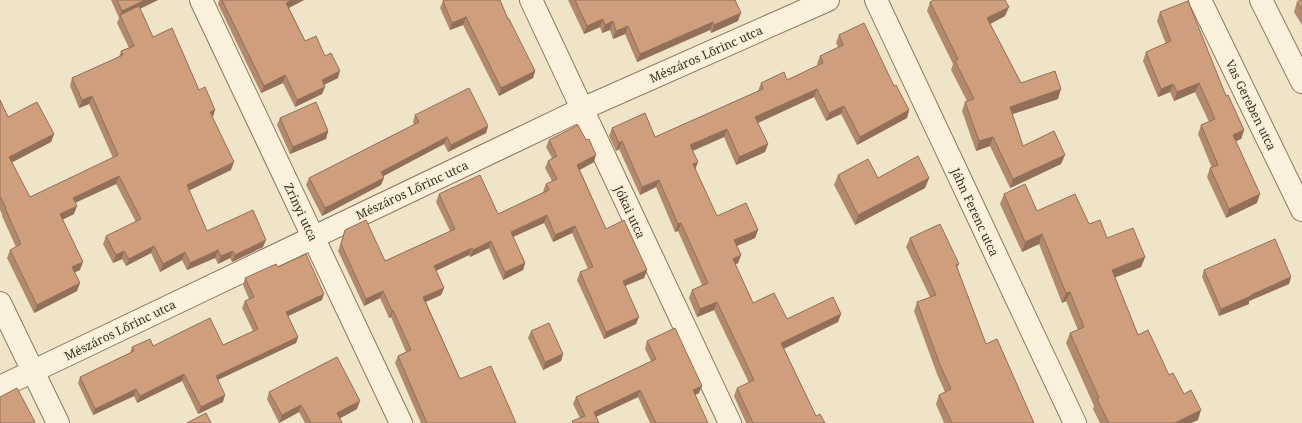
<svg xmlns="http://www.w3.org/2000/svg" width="1302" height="423" font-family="'Noto Serif',serif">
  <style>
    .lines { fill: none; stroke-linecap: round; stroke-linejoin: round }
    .minor-casing { stroke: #8d765c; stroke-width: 24 }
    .minor { stroke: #faf1dc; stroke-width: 22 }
    .wall { fill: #b2896c }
    .shaded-wall { fill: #916f58 }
    .building { fill: #cf9f7d; stroke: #916f58 }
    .labels { text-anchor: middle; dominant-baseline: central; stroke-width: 3; stroke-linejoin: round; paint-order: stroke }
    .street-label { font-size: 12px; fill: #3d2e20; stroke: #f7eed8 }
  </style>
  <rect width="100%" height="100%" fill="#f0e4c8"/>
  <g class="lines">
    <!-- minor casing -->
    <g class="minor-casing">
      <path id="minor" d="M201,0L401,423
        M531,0L730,423
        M876,0L1075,423
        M1200,0L1302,210
        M1261,0L1302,82
        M0,303L58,423
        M0,387L582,109L828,0"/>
    </g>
    <!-- minor -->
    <use href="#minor" class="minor"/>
  </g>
  <!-- wall -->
  <path class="wall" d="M111,0H158L140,9L153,37L199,90L212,117L231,170L189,190L207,231L263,247L232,262L230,258L218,264L215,258L187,270L182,260L160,272L151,253L126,266L122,259L113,263L103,244L106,236L136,222L116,184L75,203L74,214L62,220L80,270L75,272L77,291L34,313L7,258L10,250L16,247L2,216V214L0,210V100L8,117L54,134L51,142L12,162L30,197L113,158L89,104L79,108L70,86L72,78L119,57L121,51L129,48L117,23L119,18Z
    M219,0H304L289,8L305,41L325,56L338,78L324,85L325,87L322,94L295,107L283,83L261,93L218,4Z
    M568,0H735L738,21L711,33L710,30L637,62L625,34L613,39L610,30L602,33L600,27L584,34Z
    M1302,0V25L1294,12L1297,2Z
    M443,1L508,19L535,71L533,78L499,96L463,25L450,30L440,8Z
    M930,2L1005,16L990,24L1021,83L1058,99L1012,114L1023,146L1061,164L1010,188L990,146L976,151L962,111L965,102L967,101L951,70L953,64L927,11Z
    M1160,12L1226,96L1244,130L1241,139L1236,141L1257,203L1226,218L1207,177L1210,168H1212L1198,134L1201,125L1209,122L1195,92L1174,101L1170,92L1158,97L1143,61L1146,52L1166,44L1157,21Z
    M839,35L894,86L909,110L907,118L857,145L841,114L826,121L814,97L758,123L768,144L765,152L736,165L724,137L693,151L695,169L717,216L758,230L755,238L737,246L741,255L738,263L735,265L753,303L787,319L841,314L838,322L784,349L816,416L825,423H746L734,396L737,388L749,383L714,310L697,317L689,298L692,290L702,285L678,231L675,232L656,187L640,195L619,149L616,151L609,136L612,128L655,137L758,91L761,83L787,80L818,66L817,64L820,56L838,47L836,43Z
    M415,115L488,126L486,133L448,152L444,144L383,176L381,185L322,216L306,185L309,178L414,125L413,122Z
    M280,118L328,131L326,139L290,154L277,125Z
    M549,140L594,162L580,170L606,229L647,270L644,278L625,286L636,324L604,339L577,280L580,272L588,269L572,233L553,242L544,223L513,237L525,263L523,270L503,280L489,248L470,257L469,255L436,271L444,288L441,295L426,302L460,379L516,423H421L395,363L398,356L406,352L391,317L389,318L380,298L364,306L338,251L345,230L385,261L450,231L436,202L439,194L498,214L544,192L543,191L546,184L552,181L545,168L548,161L552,158L546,147Z
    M838,175L878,178H929L925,188L855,225L834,185Z
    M1004,194L1037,211L1089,224L1107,238L1145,257L1141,267L1115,277L1138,335L1184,394L1198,420L1191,423H1100L1093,409L1094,406L1066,343L1070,333L1078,330L1066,301L1062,303L1039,244L1022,252L1000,204Z
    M910,238L959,264L957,268L986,344L1034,423H944L936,404L939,395L945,392L937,374L914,311L917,302L930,297L906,247Z
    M278,267L322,300L288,316L298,337L296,343L218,380L223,402L198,414L182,381L137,403L134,396L93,415L78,383L80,377L130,353L132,347L153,346L223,345L253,331L242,308L245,301L249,299L243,285L245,278Z
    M1204,270L1291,277L1289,284L1249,301V304L1219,316L1202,277Z
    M531,331L563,354L561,361L543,370L528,338Z
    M647,341L699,393L695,395L708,423H650L638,397L596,417L599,423H572V421L580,418L573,404L576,397L651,361L645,349Z
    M269,392L357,409L340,418L342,423H305L299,412L279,423L267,399Z"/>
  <!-- shaded-wall -->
  <path class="shaded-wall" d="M145,0H158L121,17L120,15L122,11Z
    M292,0H304L284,10L286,3Z
    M1009,7L1005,16L984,27L987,18Z
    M741,13L738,21L711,33L714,25Z
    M466,17L463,25L450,30L452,23Z
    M603,19L600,27L584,34L587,26Z
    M613,21L610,30L602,33L605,25Z
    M713,22L710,30L637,62L640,54Z
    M628,26L625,34L613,39L616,31Z
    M340,71L338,78L319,87L322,80Z
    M535,71L533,78L499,96L501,88Z
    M285,75L283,83L261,93L264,86Z
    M1199,83L1195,92L1174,101L1177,92Z
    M1173,84L1170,92L1158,97L1161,89Z
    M325,87L322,94L295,107L297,100Z
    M817,89L814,97L753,125L755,117Z
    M1061,89L1058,99L1007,116L1010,107Z
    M92,96L89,104L79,108L82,100Z
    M844,106L841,114L826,121L829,113Z
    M215,110L213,117L210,112Z
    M909,110L907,118L857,145L860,137Z
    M488,126L486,133L448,152L451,145Z
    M727,129L724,137L687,153L690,145Z
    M1244,130L1241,139L1230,144L1233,135Z
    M328,131L326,139L290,154L293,147Z
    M54,134L51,142L7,165L9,157Z
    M447,137L444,144L378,179L381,172Z
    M993,137L990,146L976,151L979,141Z
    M622,141L619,149L616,151L619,143Z
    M768,144L765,152L736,165L739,157Z
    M596,155L594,162L575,172L577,165Z
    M1065,155L1061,164L1010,188L1013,179Z
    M234,162L231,170L184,193L187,185Z
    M698,162L695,170L693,164Z
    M119,176L116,184L70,205L73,198Z
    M384,178L381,185L322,216L325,208Z
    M929,178L925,188L855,225L858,215Z
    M659,180L656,187L640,195L642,187Z
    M1260,194L1257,203L1226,218L1229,209Z
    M77,206L74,214L57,222L60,214Z
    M547,215L544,223L508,239L511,232Z
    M681,223L678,231L675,232L678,224Z
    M575,226L572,233L553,242L555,235Z
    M758,230L755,238L732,248L734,240Z
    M1042,234L1039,244L1022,252L1025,242Z
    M266,240L263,247L232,262L235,255Z
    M491,241L489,248L470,257L473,250Z
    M154,246L151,253L126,266L129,259Z
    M472,248L469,255L431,273L434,266Z
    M218,250L215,258L187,270L190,263Z
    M124,251L122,259L113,263L116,255Z
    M233,251L230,258L218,264L221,256Z
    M185,252L182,260L160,272L163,264Z
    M741,255L738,263L730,267L733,259Z
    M1145,257L1141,267L1109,280L1112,270Z
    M83,262L80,270L69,275L72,267Z
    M525,263L523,270L503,280L505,272Z
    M647,270L644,278L620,288L623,281Z
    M1291,277L1289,284L1249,301V304L1219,316L1221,309L1251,295Z
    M80,283L77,291L34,313L37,305Z
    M444,288L441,295L421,304L423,297Z
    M383,291L380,298L364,306L366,299Z
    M1070,292L1066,301L1062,303L1066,293Z
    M324,294L322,300L284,318L286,312Z
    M717,302L714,310L697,317L700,309Z
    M393,310L391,317L389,318L392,311Z
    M841,314L838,322L778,351L781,343Z
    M639,317L636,324L604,339L606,332Z
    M298,337L296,343L213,382L216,376Z
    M563,354L561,361L543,370L545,362Z
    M184,374L182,381L137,403L140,396Z
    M702,386L699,393L690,398L693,390Z
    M136,389L134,396L93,415L95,409Z
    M640,390L638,397L591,419L594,412Z
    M225,395L223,402L198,414L201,407Z
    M360,401L357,409L335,421L337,413Z
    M301,405L299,412L279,423L282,415Z
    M1201,410L1198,420L1191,423H1175Z"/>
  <!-- building -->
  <path class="building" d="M117,0H145L122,11Z
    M222,0H292L286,3L305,41L316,36L325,56L331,53L340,71L322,80L325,87L297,100L285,75L264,86Z
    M444,0H500L508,19H509L535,71L501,88L466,17L452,23L443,1Z
    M575,0H735L741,13L714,25L713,22L640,54L628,26L616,31L613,21L605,25L603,19L587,26Z
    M934,0H1005L1009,7L987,18L1021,83L1055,71L1061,89L1010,107L1023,146L1054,131L1065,155L1013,179L993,137L979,141L965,102L974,99L955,61L958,59L930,2Z
    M1301,0H1302V10L1297,2Z
    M1188,1L1226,96L1228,95L1244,130L1233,135L1260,194L1229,209L1210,168L1218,165L1201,125L1215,119L1199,83L1177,92L1173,84L1161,89L1146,52L1171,41L1160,12Z
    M139,6L153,37L172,28L199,90L205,87L215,110L210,112L234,162L187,185L207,231L253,210L266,240L235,255L233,251L221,256L218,250L190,263L185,252L163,264L154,246L129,259L124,251L116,255L106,236L141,219L119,176L73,198L77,206L60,214L83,262L72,267L80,283L37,305L10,250L21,244L5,208H6L0,196V100L8,117L37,102L54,134L9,157L30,197L118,155L92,96L82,100L72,78L123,55L121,51L134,46L120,15Z
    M864,23L894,86L896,85L909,110L860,137L844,106L829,113L817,89L755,117L768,144L739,157L727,129L690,145L698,162L693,164L717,216L746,203L758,230L734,240L741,255L733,259L753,303L774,293L787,319L833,297L841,314L781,343L816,416L820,414L825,423H753L737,388L754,380L717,302L700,309L692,290L708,283L681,223L678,224L659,180L642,187L622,141L619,143L612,128L645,113L655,137L763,89L761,83L784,72L787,80L823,63L820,56L843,45L839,35Z
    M469,88L488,126L451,145L447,137L381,172L384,178L325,208L309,178L419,122L415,115Z
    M316,102L328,131L293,147L280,118Z
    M578,125L586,140L589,139L596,155L577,165L606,229L624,220L647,270L623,281L639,317L606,332L580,272L593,267L575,226L555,235L547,215L511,232L525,263L505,272L491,241L473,250L472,248L434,266L444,288L423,297L460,379L491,366L516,423H427L398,356L411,350L393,310L392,311L383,291L366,299L341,244L345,230L366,220L385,261L455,229L439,194L480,175L498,214L549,190L546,184L557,179L548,161L557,156L549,140Z
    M918,156L929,178L858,215L838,175L868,159L878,178Z
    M1025,184L1037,211L1075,194L1089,224L1100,220L1107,238L1133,228L1145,257L1112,270L1138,335L1148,330L1169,375L1173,373L1184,394L1191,390L1201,410L1175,423H1109L1097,399L1099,398L1070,333L1084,327L1070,292L1066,293L1042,234L1025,242L1004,194Z
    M940,224L959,264L956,265L986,344L997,339L1034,423H952L939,395L951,389L940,365L917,302L936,295L910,238Z
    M1275,239L1291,277L1251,295V296L1221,309L1204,270Z
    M306,254L324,294L286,312L298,337L216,376L225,395L201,407L184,374L140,396L136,389L95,409L80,377L134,351L132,347L150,339L153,346L210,318L223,345L258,329L245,301L254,297L245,278L276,264L278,267Z
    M549,323L563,354L545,362L531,331Z
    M675,328L702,386L693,390L708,423H656L640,390L594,412L599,423H573L572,421L585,416L576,397L656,359L647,341Z
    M337,357L360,401L337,413L342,423H311L301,405L282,415L269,392Z
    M17,388L35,422L33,423H0V397Z
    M206,413L211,423H187Z"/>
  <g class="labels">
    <!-- street labels -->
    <g class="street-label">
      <text transform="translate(706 54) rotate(-24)">Mészáros Lőrinc utca</text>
      <text transform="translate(1251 105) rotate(64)">Vas Gereben utca</text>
      <text transform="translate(412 190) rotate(-25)">Mészáros Lőrinc utca</text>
      <text transform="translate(301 212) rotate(65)">Zrínyi utca</text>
      <text transform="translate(630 212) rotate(65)">Jókai utca</text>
      <text transform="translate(975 212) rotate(65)">Jáhn Ferenc utca</text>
      <text transform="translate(120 330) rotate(-26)">Mészáros Lőrinc utca</text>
    </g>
  </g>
</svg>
